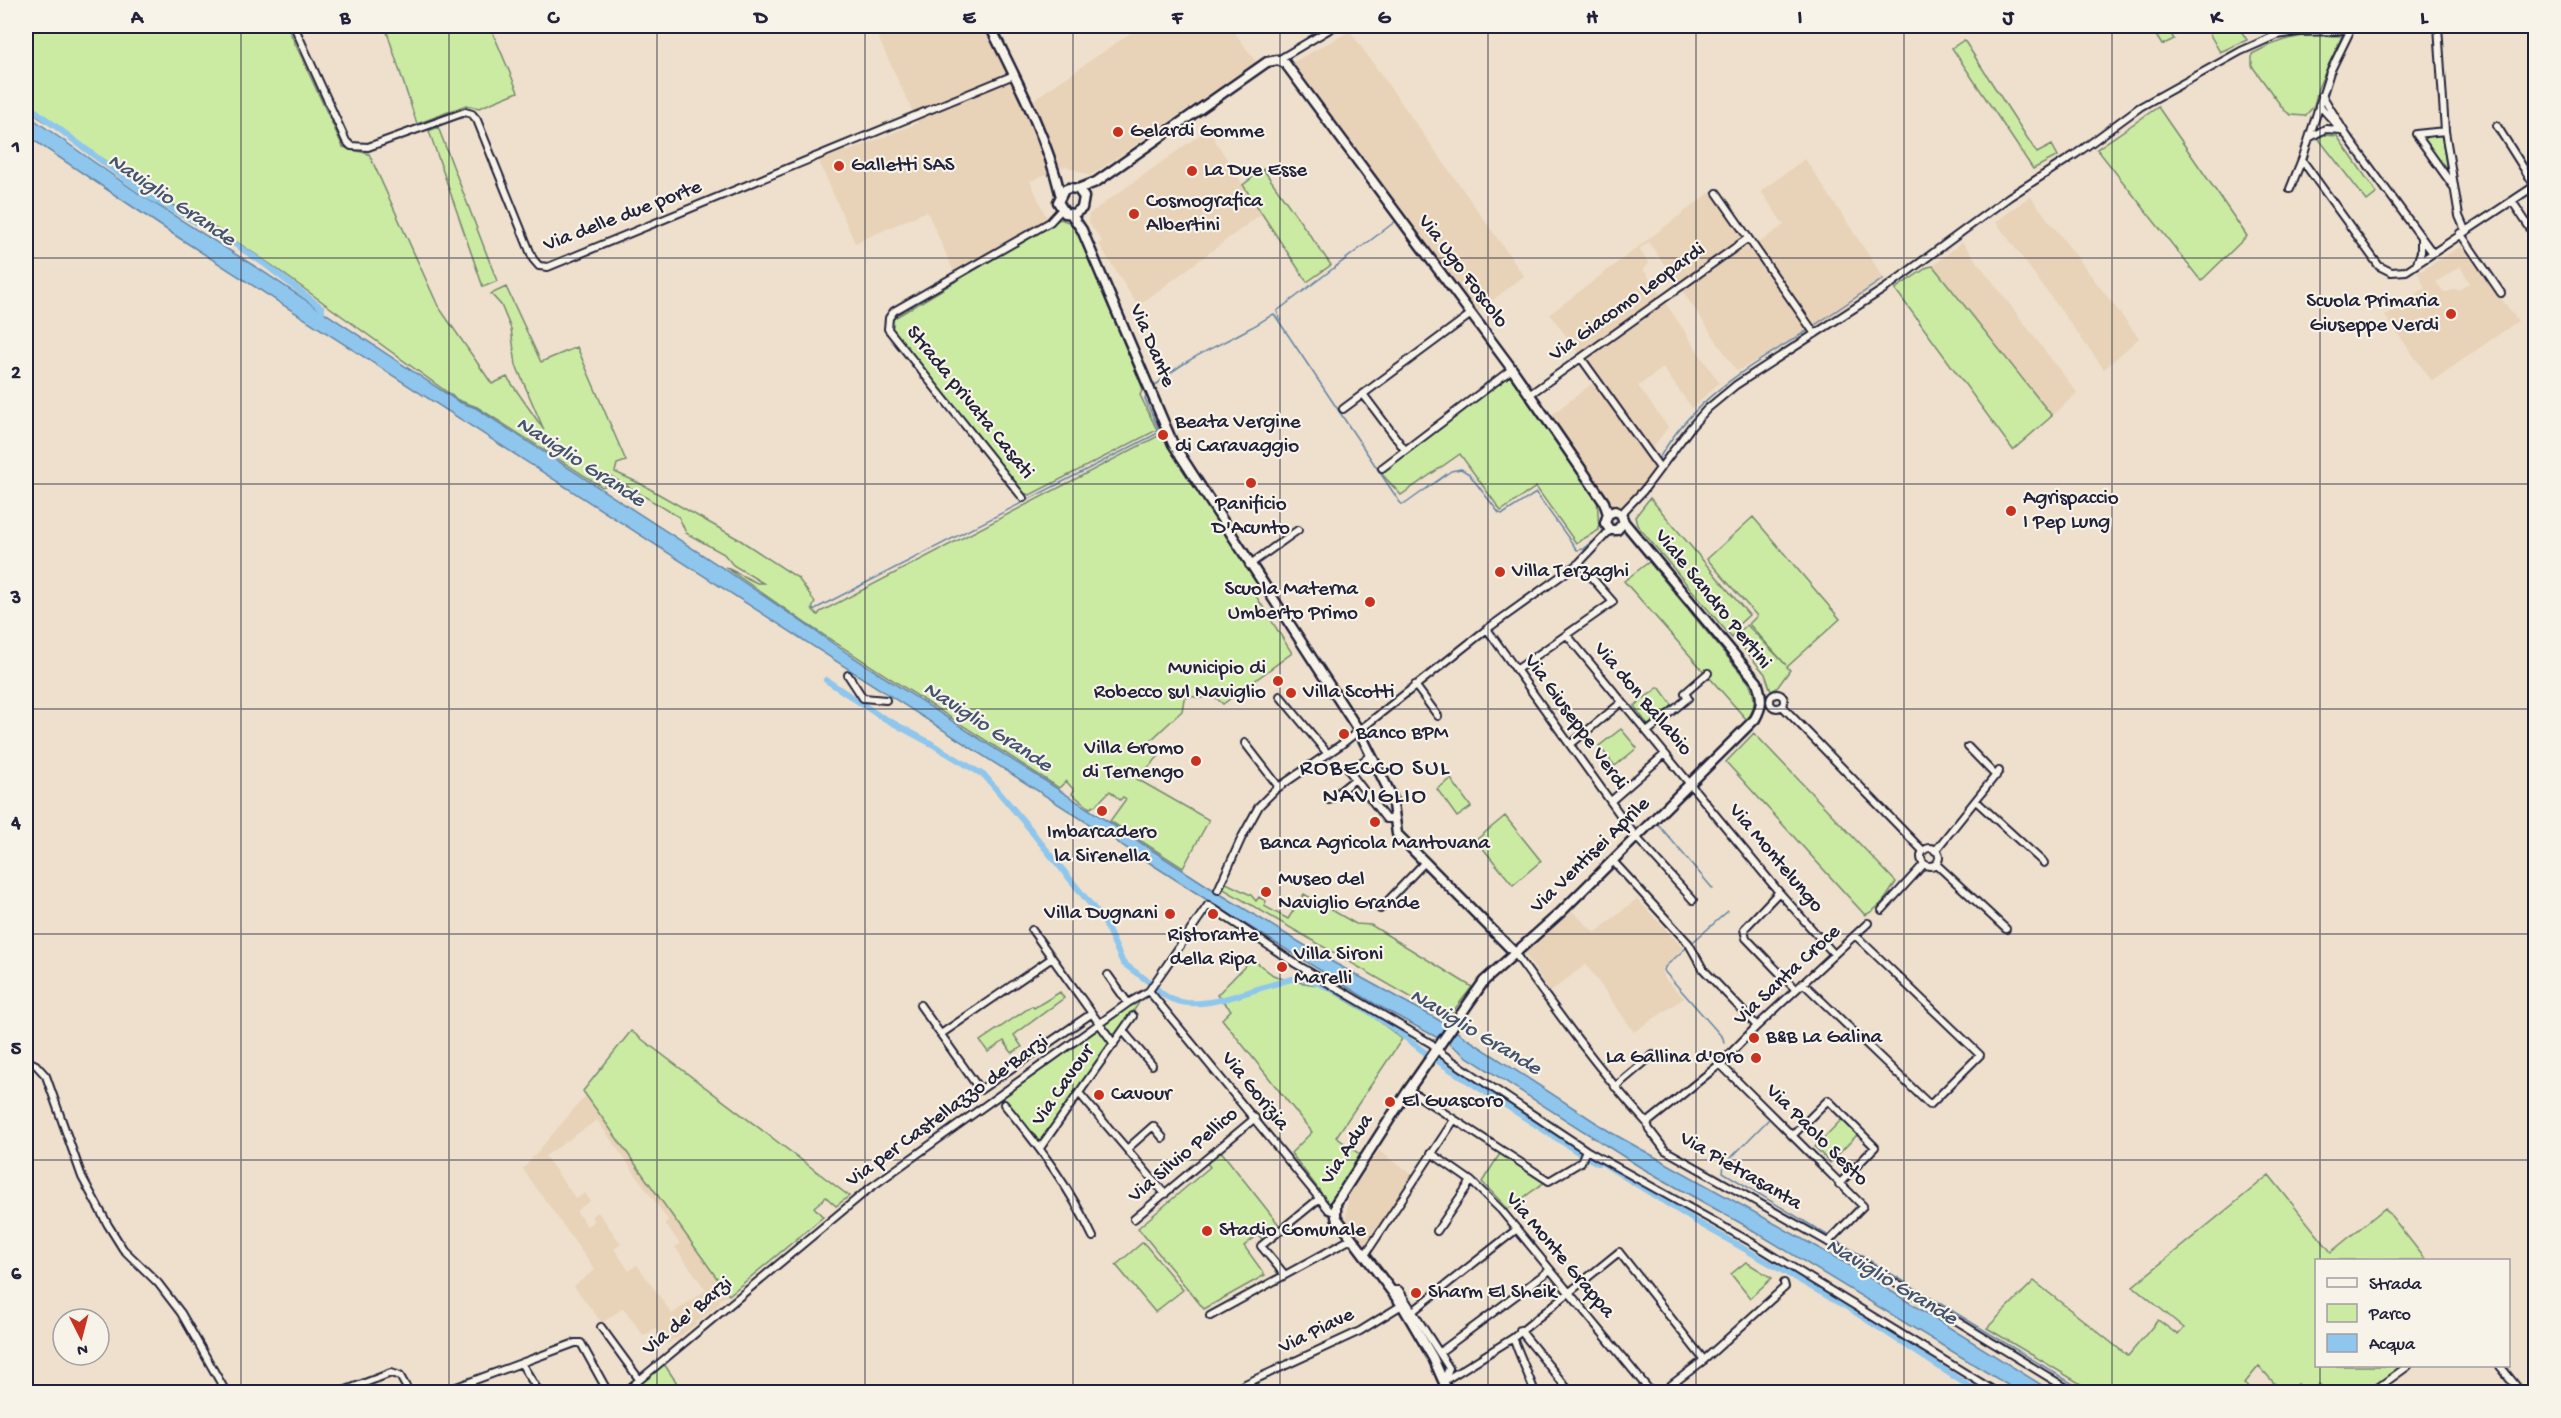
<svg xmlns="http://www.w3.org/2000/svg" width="2561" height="1418" font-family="'Gochi Hand',sans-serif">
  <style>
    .built { fill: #e8d2b8; fill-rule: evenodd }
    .green { fill: #cbeba3; stroke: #76866f; stroke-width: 1.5 }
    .water { fill: #8fc6ed; stroke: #6384a6; stroke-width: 1.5 }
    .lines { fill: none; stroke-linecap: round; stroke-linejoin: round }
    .stream { stroke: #6384a6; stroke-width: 1.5 }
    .canal { stroke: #8fc6ed; stroke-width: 6 }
    .minor-casing { stroke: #22223b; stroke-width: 10 }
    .major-casing { stroke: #22223b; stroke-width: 13 }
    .minor { stroke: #f7f3e8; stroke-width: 6 }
    .major { stroke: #f7f3e8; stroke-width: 8 }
    .grid { fill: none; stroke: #22223b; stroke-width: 1.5; stroke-opacity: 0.55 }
    .poi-dot { fill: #c8321e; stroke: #f7f3e8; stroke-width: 2 }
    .labels { text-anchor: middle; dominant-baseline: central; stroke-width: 4.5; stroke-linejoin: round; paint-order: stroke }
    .poi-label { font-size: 21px; fill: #22223b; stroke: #f7f3e8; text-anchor: start }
    .street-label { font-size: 21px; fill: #22223b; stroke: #f7f3e8 }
    .water-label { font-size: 22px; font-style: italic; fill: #435370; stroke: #f7f3e8 }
    .quarter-label { font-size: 24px; letter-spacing: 1.5px; fill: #22223b; stroke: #f7f3e8 }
    .neatline { fill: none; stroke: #22223b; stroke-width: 2 }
    .grid-label { font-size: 20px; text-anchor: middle; font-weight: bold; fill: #22223b }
  </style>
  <rect width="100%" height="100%" fill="#eee0cc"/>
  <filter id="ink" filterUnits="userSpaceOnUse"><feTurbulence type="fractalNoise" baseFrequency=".0167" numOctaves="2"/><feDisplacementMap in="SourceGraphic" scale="12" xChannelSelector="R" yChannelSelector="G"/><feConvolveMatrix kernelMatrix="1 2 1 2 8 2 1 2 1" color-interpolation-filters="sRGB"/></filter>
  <g filter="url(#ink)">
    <!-- built -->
    <path class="built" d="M873,26H987L1023,107L1141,26H1230L1256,62L1090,176L1066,166L1030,181L1047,219L1044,224L955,274L927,211L855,243L818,159L844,148L847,152L918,123Z
      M1350,31L1524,276L1476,313L1292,63Z
      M1208,129L1261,214L1138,306L1099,244L1102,241L1088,221L1089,214Z
      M1805,159L1885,280L1805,334L1737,371L1649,242L1639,249L1649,264L1643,269L1719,383L1692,408L1663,368L1638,386L1668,427L1647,456L1655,467L1624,508L1622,510L1617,509L1549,417L1598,379L1550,314L1712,191L1749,250L1784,225L1761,191Z
      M2030,196L2139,338L2104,369L1996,222Z
      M1962,242L2077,393L2052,416L1933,266Z
      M2461,246L2518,321L2432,381L2385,316L2425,288L2418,273ZM2460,266L2470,283L2458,291L2456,289L2444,293L2436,282Z
      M1637,899L1683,948L1661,970L1664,978L1684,998L1634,1032L1586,964L1550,992L1525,954L1527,947L1571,910L1595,933Z
      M586,1095L729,1295L720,1299V1303L676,1340L673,1339L668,1344L655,1328L644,1336L623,1308L602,1323L574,1286L595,1270L523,1169ZM597,1120L668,1220L665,1223L680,1244L675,1247L706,1290L672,1314L637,1265L629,1271L614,1249L621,1244L598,1212L591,1216L594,1221L587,1226L576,1211L590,1201L585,1193L576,1199L545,1156Z
      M1379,1151L1417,1178L1368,1251L1350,1228L1346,1218L1347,1208L1349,1194Z"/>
    <!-- green -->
    <path class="green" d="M26,26H287L343,147L369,154L438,306L492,384L507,377L544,430L516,365L511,329L501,305L491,294L506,287L541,362L577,347L626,461L617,464L615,472L641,484L740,540L798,578L815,602L812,609L818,615L820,612L1162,434L1175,456L1264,591L1256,596L1292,653L1223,704L1214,696L1200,698L1190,696L1184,699L1182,711L1149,742L1158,757L1137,779L1209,820L1183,868L1110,821L1126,799L1123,797L1120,800L1110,791L1096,805L1090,808L1072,794L1074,790L1066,781L1059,788L808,625L725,567L757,583H763L733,565L724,554L686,533L679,517L607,474L604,479L607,485L602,487L477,407L458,400L270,264L220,231L183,212L26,109Z
      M385,26H490L518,92L479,108L466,105L417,124Z
      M2150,26H2186L2171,34L2174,39L2162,45Z
      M2205,26H2238L2247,40L2220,52Z
      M2308,35L2342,36L2318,88L2314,106L2305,116L2291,115L2284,110L2252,66V54C2270,44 2288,38 2308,35Z
      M1964,40L2037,153L2052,145L2058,156L2033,169L1952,48Z
      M2158,107L2247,236L2201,281L2097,149Z
      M438,127L497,281L483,287L429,131Z
      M2441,134L2447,170L2446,172L2424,141L2427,136Z
      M2324,135L2337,136L2377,193L2367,201L2318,138Z
      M1263,169L1331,265L1307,282L1243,185Z
      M1060,219L1074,224L1143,389L1140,395L1157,430L1030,495L1023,493L892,329L891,320Z
      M1933,266L2052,416L2013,450L1895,289L1928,267Z
      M1510,376L1597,497L1599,530L1576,543L1536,487L1501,511L1460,454L1401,495L1381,473Z
      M1650,498L1749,615L1737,626L1732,638L1637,525L1635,517Z
      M1753,517L1840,619L1787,667L1790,670L1777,688L1771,691L1765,674L1740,644L1741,630L1747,625L1786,665L1749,624L1757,616L1707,559Z
      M1649,562L1749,683C1756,698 1756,707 1747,720L1624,581Z
      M1659,687L1673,706L1648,725L1634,706Z
      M1621,729L1637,748L1615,766L1599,746Z
      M1754,733L1896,882C1887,896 1881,908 1865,915L1726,762Z
      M1451,779L1471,807L1457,817L1437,789Z
      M1505,816L1541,861L1513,885L1476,840Z
      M1222,881L1251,895L1256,901L1259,897L1266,901L1264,906L1288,919L1304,894L1356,924L1371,925L1472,987L1451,1014L1445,1017L1220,887Z
      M1252,959L1273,975L1286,980L1323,986L1371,1015L1402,1039L1336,1137L1362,1156L1331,1206L1291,1153L1312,1132L1222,1019L1231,1010L1217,995Z
      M1060,992L1064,998L1014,1035L1022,1047L1012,1053L1004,1041L988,1052L980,1041L1032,1006L1034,1008Z
      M1140,1001L1114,1041L1101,1026L1135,1002Z
      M1098,1028L1112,1044L1040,1146L1002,1096Z
      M631,1031L849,1196L836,1206L826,1197L814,1207L823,1217L729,1295L583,1091Z
      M1842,1119L1858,1134L1830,1163L1815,1147Z
      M1220,1150L1280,1226L1263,1240L1258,1235L1244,1246L1265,1275L1204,1309L1138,1228L1210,1167L1206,1162Z
      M1501,1152L1546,1181L1508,1209L1482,1182Z
      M2269,1175L2331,1252L2385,1208L2426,1260H2316V1366H2402L2367,1392H2328L2319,1384L2309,1392L2298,1384L2288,1392H2282L2259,1366L2244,1384L2254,1392H2094L1987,1328L2034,1281L2128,1356L2158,1320L2178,1335L2184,1328L2133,1286Z
      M1143,1242L1183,1290L1155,1312L1116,1265Z
      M1746,1262L1772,1278L1750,1298L1731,1274Z
      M664,1364L683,1392H631V1391Z"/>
    <!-- water -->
    <path class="water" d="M26,114L138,193L259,269L459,402L476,408L723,568L850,655L1220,894L1329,960L1437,1019L1612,1133L1849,1265L2053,1392H2019L1744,1225L1640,1167L1467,1057L1440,1037H1436L1375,1004L1232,916L176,236L26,135Z"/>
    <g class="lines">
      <!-- stream -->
      <path class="stream" d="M1280,320L1277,311L1396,221
        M1815,325L1883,279
        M1154,387C1184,358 1215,348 1250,328C1259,324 1266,318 1274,314L1401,504H1405L1451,471L1461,469L1469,474L1499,513L1503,514L1536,493L1577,550L1584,549L1591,542
        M1658,460C1694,397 1747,368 1807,331
        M813,610L1158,433L1159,430L1145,399L1146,395
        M1651,817L1678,790
        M1657,823L1713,889
        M1694,941L1728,911
        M1687,947L1665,967L1664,971L1723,1038L1724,1043
        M1768,1120L1724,1165L1723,1172L1827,1235
        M1839,1242L2086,1392"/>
      <!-- canal -->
      <path class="canal" d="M26,104L148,196L229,240L266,265L322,308L321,318
        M826,680L859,702
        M862,704L878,715
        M882,717L932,744
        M935,746L985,776L1031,830
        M1032,832L1104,921L1123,963L1138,974
        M1141,976L1152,984
        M1156,988C1186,1021 1242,992 1278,983C1286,980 1296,977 1305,979C1341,987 1397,1031 1427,1054
        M1436,1060L1581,1154L1598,1163L1601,1162L1697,1222L1852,1310L1978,1392"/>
      <!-- minor casing -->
      <g class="minor-casing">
        <path id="minor" d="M294,26L346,141L351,146L368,147L465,112L472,114L477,120L533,259L539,266L548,267L1014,75
          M2438,26L2445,131L2459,216L2465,230
          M2484,26L2504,29L2536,27
          M1278,60L1335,26
          M2319,105L2347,136L2322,95
          M2497,126L2535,186
          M2445,131L2416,134L2453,186
          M2347,136L2432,252
          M2309,138L2325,129L2341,130
          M2302,160L2379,266L2391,272L2406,271L2536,185
          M2290,189L2303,157L2330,72L2351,29
          M1717,193L1815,334
          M2512,201L2536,237
          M2460,233L2501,293
          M2417,263L2421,252V238
          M1581,358L1660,468
          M1363,394L1405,450
          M1529,395L1747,239
          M1343,409L1471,314
          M1382,468L1512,369
          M1023,498L888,329L889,318L894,311L1050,222L1061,210
          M1621,514L1643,491L1691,427L1707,409L1736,385L1887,287L2009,197L2076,154L2140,107L2241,51L2277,35L2298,32L2335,31L2367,26
          M1249,565L1298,530
          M1487,629L1636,837L1693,900
          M1567,635L1779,892L1834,954
          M1516,670L1613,602L1579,563
          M848,675L863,698L886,700
          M1415,685L1438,716
          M1770 701a7 7 0 1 1 14 0a7 7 0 1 1-14 0Z
          M1280,696L1328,754
          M1782,706L1923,851
          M1647,732L1688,698L1685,693L1708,673
          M1245,743L1279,787
          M1571,744L1622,702
          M1968,747L1996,776
          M1370,756L1349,771L1386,819H1395
          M1329,800L1355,779
          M1611,801L1665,754
          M1976,801L2044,863
          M1921 857a9 9 0 1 1 18 0a9 9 0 1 1-18 0Z
          M1935,851L1999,771
          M1612,860L1689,944L1703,969L1757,1026
          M1936,864L2006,929
          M1218,890L1242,837L1259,806L1276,789L1342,744L1487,629L1579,563L1610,530
          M1779,892L1744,929L1746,938L1795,989
          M1380,909L1424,863
          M1882,910L1924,864
          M1032,930L1114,1044
          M1514,952C1556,1011 1598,1069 1647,1123L1649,1129L1665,1150L1828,1242L2073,1392
          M1108,975L1128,1003
          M1803,983L1930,1105L1980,1055L1855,935
          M1149,991L1208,905L1296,964L1432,1044L1442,1054L1586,1150L1751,1242L1996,1392
          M1149,991L1329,1210L1334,1212
          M920,1005L980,1090L1091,1014
          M1123,1031L1152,1065
          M941,1034L1052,958
          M26,1060L36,1065L46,1076L82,1177L108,1225L123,1249L158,1283L181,1313L226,1392
          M1720,1064L1863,1206L1828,1242
          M1615,1087L1653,1055
          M1409,1090L1549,1181L1581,1162L1586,1150
          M1079,1093L1165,1194
          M1004,1104C1039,1146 1070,1188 1093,1237
          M1647,1123L1720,1064L1757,1026L1868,923
          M1792,1136L1828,1100L1875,1147L1839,1184
          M1040,1148L1133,1016
          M1127,1149L1153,1126L1163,1138
          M1431,1153L1471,1181L1501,1210L1651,1392
          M1134,1219L1255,1118
          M1437,1231L1471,1181
          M1365,1255L1454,1120
          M1285,1275L1261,1246L1320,1198
          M1392,1290H1399L1449,1368L1444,1381
          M1413,1311L1517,1229
          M1210,1316L1351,1239
          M601,1327L639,1379
          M1520,1330L1570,1392
          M1513,1338L1619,1252L1704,1360
          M1440,1352L1550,1270
          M521,1363L539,1392
          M2500,1366L2521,1392
          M1444,1381L1513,1338L1535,1392
          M1243,1385L1360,1331L1402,1305
          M341,1392L391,1373L400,1376L409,1392
          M443,1392L575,1343H581L608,1392
          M625,1392L870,1188L1128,1003L1149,991
          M1662,1392L1704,1360L1785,1287L1784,1283
          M2372,1392L2408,1366"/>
      </g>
      <!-- major casing -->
      <g class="major-casing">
        <path id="major" d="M990,26C1016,79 1046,135 1060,193
          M1078,189L1084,197L1082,208L1074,214L1065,213L1058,202L1064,190L1069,188L1078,189L1096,182L1267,62L1278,60L1285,63L1512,369L1604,502L1608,514
          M1071,214L1082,230L1173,444L1359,731L1392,797L1397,834L1514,952
          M1608,514L1605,523L1610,530H1617L1624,522
          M1448,1392L1433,1358L1402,1305L1336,1217V1203L1407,1092L1484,981L1560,913L1755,719C1763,705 1762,697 1757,682L1624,522L1621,514L1615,511L1608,514"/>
      </g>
      <!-- minor -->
      <use href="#minor" class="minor"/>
      <!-- major -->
      <use href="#major" class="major"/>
    </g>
  </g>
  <!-- grid -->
  <path class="grid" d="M241,26V1392M449,26V1392M657,26V1392M865,26V1392M1073,26V1392M1280,26V1392M1488,26V1392M1696,26V1392M1904,26V1392M2112,26V1392M2320,26V1260M26,258H2536M26,484H2536M26,709H2536M26,934H2536M26,1160H2536M2320,1366V1392"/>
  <!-- markers -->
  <g class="poi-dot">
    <circle cx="1118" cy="132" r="6"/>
    <circle cx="839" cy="166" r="6"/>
    <circle cx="1192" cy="171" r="6"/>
    <circle cx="1134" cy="214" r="6"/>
    <circle cx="2451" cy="314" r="6"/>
    <circle cx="1163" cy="435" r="6"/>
    <circle cx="1251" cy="483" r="6"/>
    <circle cx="2011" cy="511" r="6"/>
    <circle cx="1500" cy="572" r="6"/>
    <circle cx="1370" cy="602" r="6"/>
    <circle cx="1278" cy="681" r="6"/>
    <circle cx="1291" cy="693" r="6"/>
    <circle cx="1344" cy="734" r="6"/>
    <circle cx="1196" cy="761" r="6"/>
    <circle cx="1102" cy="811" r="6"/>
    <circle cx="1375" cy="822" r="6"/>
    <circle cx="1266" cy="892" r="6"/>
    <circle cx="1170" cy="914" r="6"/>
    <circle cx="1213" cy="914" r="6"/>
    <circle cx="1282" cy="967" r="6"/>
    <circle cx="1754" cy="1038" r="6"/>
    <circle cx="1756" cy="1058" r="6"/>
    <circle cx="1099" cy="1095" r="6"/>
    <circle cx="1390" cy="1102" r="6"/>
    <circle cx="1207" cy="1231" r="6"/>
    <circle cx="1416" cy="1293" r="6"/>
  </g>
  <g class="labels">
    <!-- poi labels -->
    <g class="poi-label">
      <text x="1130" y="132">Gelardi Gomme</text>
      <text x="851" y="166">Galletti SAS</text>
      <text x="1204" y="171">La Due Esse</text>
      <text x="1146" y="202">Cosmografica<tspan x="1146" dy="24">Albertini</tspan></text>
      <text x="2439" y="302" text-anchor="end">Scuola Primaria<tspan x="2439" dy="24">Giuseppe Verdi</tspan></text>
      <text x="1175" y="423">Beata Vergine<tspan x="1175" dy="24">di Caravaggio</tspan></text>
      <text x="2023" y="499">Agrispaccio<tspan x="2023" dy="24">I Pep Lung</tspan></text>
      <text x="1251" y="505" text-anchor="middle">Panificio<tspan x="1251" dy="24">D'Acunto</tspan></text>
      <text x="1512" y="572">Villa Terzaghi</text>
      <text x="1358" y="590" text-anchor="end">Scuola Materna<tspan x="1358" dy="24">Umberto Primo</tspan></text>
      <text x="1266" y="669" text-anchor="end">Municipio di<tspan x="1266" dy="24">Robecco sul Naviglio</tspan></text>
      <text x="1303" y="693">Villa Scotti</text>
      <text x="1356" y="734">Banco BPM</text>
      <text x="1184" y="749" text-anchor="end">Villa Gromo<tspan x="1184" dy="24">di Ternengo</tspan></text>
      <text x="1102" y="833" text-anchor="middle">Imbarcadero<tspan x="1102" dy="24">la Sirenella</tspan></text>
      <text x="1375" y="844" text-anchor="middle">Banca Agricola Mantovana</text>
      <text x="1278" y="880">Museo del<tspan x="1278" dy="24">Naviglio Grande</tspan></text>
      <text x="1158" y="914" text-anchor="end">Villa Dugnani</text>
      <text x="1213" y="936" text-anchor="middle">Ristorante<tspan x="1213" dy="24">della Ripa</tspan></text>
      <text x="1294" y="955">Villa Sironi<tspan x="1294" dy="24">Marelli</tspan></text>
      <text x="1766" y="1038">B&amp;B La Galina</text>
      <text x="1744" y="1058" text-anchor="end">La Gallina d'Oro</text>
      <text x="1111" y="1095">Cavour</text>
      <text x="1402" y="1102">El Guascoro</text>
      <text x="1219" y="1231">Stadio Comunale</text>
      <text x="1428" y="1293">Sharm El Sheik</text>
    </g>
    <!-- street labels -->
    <g class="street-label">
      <text transform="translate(623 217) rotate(-21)">Via delle due porte</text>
      <text transform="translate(1462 272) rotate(53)">Via Ugo Foscolo</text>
      <text transform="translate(1628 303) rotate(-36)">Via Giacomo Leopardi</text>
      <text transform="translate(1151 346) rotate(67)">Via Dante</text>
      <text transform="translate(969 403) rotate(51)">Strada privata Casati</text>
      <text transform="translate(1712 600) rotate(51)">Viale Sandro Pertini</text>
      <text transform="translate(1642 700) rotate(50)">Via don Ballabio</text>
      <text transform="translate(1575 723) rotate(54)">Via Giuseppe Verdi</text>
      <text transform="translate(1591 856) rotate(-44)">Via Ventisei Aprile</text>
      <text transform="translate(1775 859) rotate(50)">Via Montelungo</text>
      <text transform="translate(1788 976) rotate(-43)">Via Santa Croce</text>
      <text transform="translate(1064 1086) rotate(-55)">Via Cavour</text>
      <text transform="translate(1254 1092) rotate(51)">Via Gorizia</text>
      <text transform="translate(948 1112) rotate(-36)">Via per Castellazzo de'Barzi</text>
      <text transform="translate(1816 1136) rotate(45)">Via Paolo Sesto</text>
      <text transform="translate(1348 1150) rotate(-57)">Via Adua</text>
      <text transform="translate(1184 1156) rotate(-40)">Via Silvio Pellico</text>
      <text transform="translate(1740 1172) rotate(30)">Via Pietrasanta</text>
      <text transform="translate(1559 1256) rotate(50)">Via Monte Grappa</text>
      <text transform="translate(688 1317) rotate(-40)">Via de' Barzi</text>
      <text transform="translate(1317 1332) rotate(-26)">Via Piave</text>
    </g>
    <!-- water labels -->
    <g class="water-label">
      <text transform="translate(171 201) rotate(34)">Naviglio Grande</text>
      <text transform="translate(580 463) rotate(33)">Naviglio Grande</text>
      <text transform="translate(987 728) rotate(33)">Naviglio Grande</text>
      <text transform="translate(1475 1033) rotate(31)">Naviglio Grande</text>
      <text transform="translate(1891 1283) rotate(31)">Naviglio Grande</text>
    </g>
    <!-- quarter labels -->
    <g class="quarter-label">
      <text x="1375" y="769">ROBECCO SUL<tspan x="1375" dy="28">NAVIGLIO</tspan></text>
    </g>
  </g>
  <!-- margin -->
  <rect width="2561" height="1418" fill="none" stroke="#f7f3e8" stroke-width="66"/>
  <!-- legend -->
  <rect x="2315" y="1259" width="195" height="108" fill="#f7f3e8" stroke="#a29fa3" stroke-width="1.5"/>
  <rect x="2327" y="1278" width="30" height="9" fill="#f7f3e8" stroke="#a29fa3" stroke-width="1.5"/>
  <text x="2369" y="1289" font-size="18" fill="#22223b">Strada</text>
  <rect x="2327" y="1304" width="30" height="18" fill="#cbeba3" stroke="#a29fa3" stroke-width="1.5"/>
  <text x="2369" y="1319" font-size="18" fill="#22223b">Parco</text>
  <rect x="2327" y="1334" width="30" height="18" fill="#8fc6ed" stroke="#a29fa3" stroke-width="1.5"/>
  <text x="2369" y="1349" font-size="18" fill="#22223b">Acqua</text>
  <!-- north arrow -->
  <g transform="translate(81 1337) rotate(174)"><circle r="28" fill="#f7f3e8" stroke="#a29fa3" stroke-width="1.5"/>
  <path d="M0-4.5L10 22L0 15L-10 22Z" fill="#c8321e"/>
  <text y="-9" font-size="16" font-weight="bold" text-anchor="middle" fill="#22223b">N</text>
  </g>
  <rect x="33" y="33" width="2495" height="1352" class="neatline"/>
  <g class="grid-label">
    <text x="137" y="23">A</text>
    <text x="345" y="23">B</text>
    <text x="553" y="23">C</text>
    <text x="761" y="23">D</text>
    <text x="969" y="23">E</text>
    <text x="1177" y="23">F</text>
    <text x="1384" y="23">G</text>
    <text x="1592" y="23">H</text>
    <text x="1800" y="23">I</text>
    <text x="2008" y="23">J</text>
    <text x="2216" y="23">K</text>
    <text x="2424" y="23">L</text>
    <text x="16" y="152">1</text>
    <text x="16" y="378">2</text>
    <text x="16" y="603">3</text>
    <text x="16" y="828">4</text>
    <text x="16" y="1054">5</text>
    <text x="16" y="1279">6</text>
  </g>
</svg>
